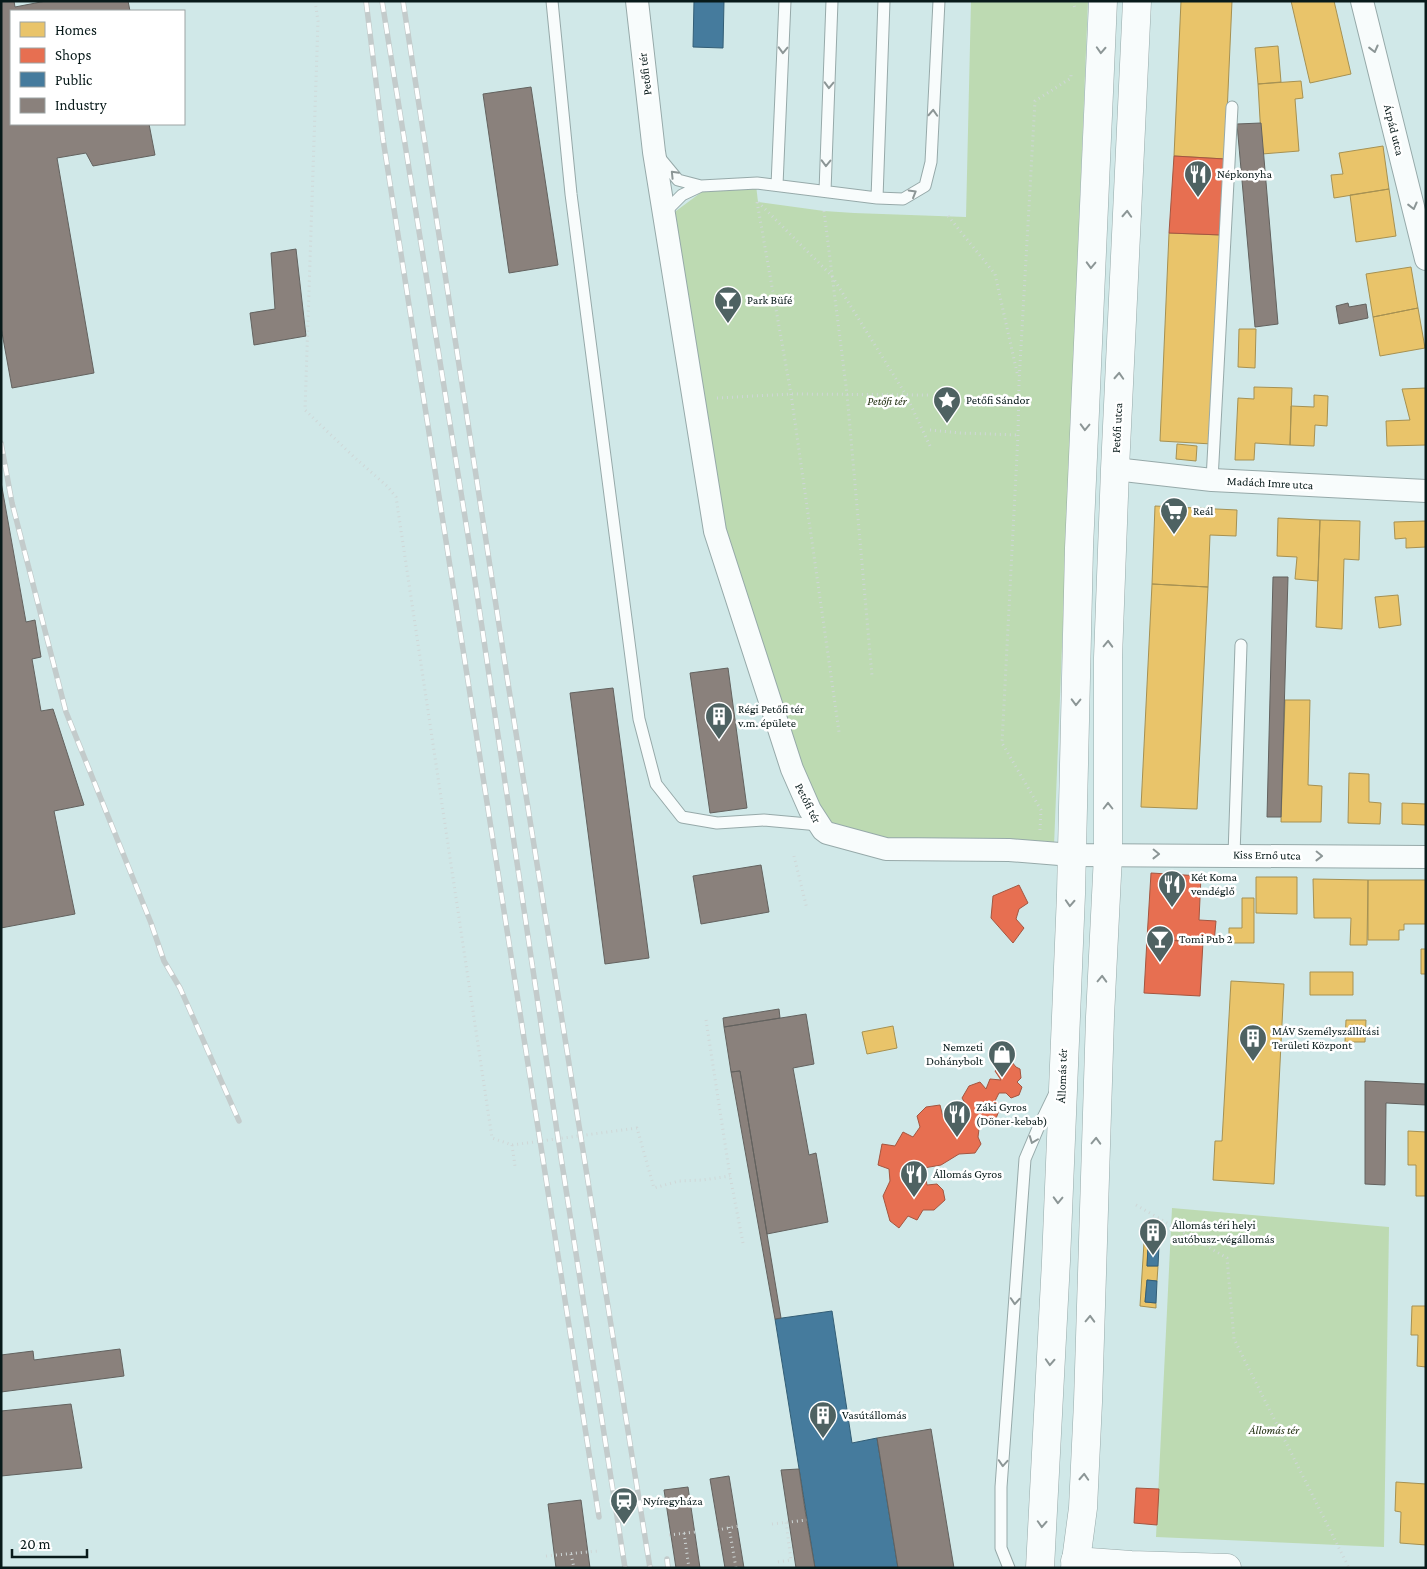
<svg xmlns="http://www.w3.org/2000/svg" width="1427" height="1569" font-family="'Crimson Pro',serif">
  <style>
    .green { fill: #bddab2 }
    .homes { fill: #e9c46a; stroke: #a69152 }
    .shops { fill: #e76f51; stroke: #a45640 }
    .public { fill: #457b9d; stroke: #335e76 }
    .industry { fill: #8a817c; stroke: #63625f }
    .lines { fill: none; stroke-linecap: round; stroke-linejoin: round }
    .service-casing { stroke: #96a9a9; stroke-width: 13 }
    .minor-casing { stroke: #96a9a9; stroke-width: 24 }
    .tertiary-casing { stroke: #96a9a9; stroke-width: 29 }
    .secondary-casing { stroke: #96a9a9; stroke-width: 29 }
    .path { stroke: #cfd7d7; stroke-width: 3; stroke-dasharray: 1 4; stroke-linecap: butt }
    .service { stroke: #f8fcfc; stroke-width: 11 }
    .minor { stroke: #f8fcfc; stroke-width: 22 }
    .tertiary { stroke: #f8fcfc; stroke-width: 28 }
    .secondary { stroke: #f8fcfc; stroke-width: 28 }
    .rail-casing { stroke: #c3cbcb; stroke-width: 5.5 }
    .rail { stroke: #fff; stroke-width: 4; stroke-dasharray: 11; stroke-linecap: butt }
    .oneway { stroke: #8c9696 }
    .labels { text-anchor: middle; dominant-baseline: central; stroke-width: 5; stroke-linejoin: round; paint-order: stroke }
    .street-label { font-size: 12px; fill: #081a1a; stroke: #fff }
    .poi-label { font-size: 12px; fill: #081a1a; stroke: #fff; text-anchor: start }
    .park-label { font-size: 12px; font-style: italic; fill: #212f10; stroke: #fff }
  </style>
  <rect width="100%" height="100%" fill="#d0e8e8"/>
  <!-- green -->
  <path class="green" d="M971,1H1088L1054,846L909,848L837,833L813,809L722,532L672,214L703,191L756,185L758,202L824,211L854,213L966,217Z
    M1172,1208L1389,1227L1384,1547L1156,1537Z"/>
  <!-- homes -->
  <path class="homes" d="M1181,1H1232L1225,159L1174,156Z
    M1291,1H1334L1351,74L1310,83Z
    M1278,46L1281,82L1258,84L1255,48Z
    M1301,81L1303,98L1295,99L1299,151L1262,154L1258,84Z
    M1383,146L1389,189L1334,198L1331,175L1343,174L1339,153Z
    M1389,189L1396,236L1356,242L1350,195Z
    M1169,233L1222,235L1212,444L1160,441Z
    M1411,267L1418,308L1373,317L1366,274Z
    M1418,308L1425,348L1380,356L1373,317Z
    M1239,329H1256L1255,368L1238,367Z
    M1254,387L1292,388L1290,445L1255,443L1254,460H1235L1238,398L1254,399Z
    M1426,388V445L1387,446L1386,421L1410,420L1402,389Z
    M1314,395L1328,396L1327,426L1315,425L1314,446L1290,445L1291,406L1314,407Z
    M1177,444L1197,446L1196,461L1176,459Z
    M1155,506L1237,510L1236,536L1210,535L1208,587L1152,584Z
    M1278,518L1320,520L1318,581L1295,579L1297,557L1277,556Z
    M1320,520L1360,521L1359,560L1344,559L1342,629L1316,627Z
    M1426,521V547L1406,548V538L1395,539L1394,522Z
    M1152,584L1208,587L1197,809L1141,807Z
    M1398,595L1401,625L1379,628L1375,597Z
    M1285,700H1310L1308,785L1322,786L1321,822H1281Z
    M1349,773L1369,774V802L1381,803L1380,824L1348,823Z
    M1402,803L1426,804V825L1402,824Z
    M1256,877H1297V914L1256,913Z
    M1313,879L1368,880L1367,945H1350L1351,918H1314Z
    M1368,880H1426V924H1404V930H1399V940H1368Z
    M1242,898H1254V943H1229V928H1242Z
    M1421,949H1426V974H1421Z
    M1310,972H1353V995H1310Z
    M1231,981L1284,984L1274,1184L1213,1180L1215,1141H1222Z
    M1346,1020H1366L1365,1042H1345Z
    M893,1026L897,1048L867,1054L862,1032Z
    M1408,1131L1426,1132V1196H1416V1165H1408Z
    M1145,1227L1160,1228L1159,1246H1148L1147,1266H1158L1157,1281L1147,1280L1145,1302L1156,1303V1308L1140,1306Z
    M1412,1306H1426V1367L1417,1366L1418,1335H1411Z
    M1396,1482L1426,1484V1545L1400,1543L1401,1512L1395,1511Z"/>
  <!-- shops -->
  <path class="shops" d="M1174,156L1225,159L1222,235L1169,233Z
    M1151,873L1201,876L1199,920L1216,921L1214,943L1147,939Z
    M1019,885L1028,903L1019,909L1016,919L1024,928L1013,943L991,918L993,896Z
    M1147,939L1203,942L1200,996L1144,993Z
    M1011,1061L1016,1067L1020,1069L1021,1078L1017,1082L1022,1087L1019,1095L1011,1098L1006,1093H999L995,1101L1000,1108L995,1121H980L978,1137L981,1144L975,1153L959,1154L941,1165L924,1168L927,1185L937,1184L943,1190L945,1200L934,1210H923L917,1220L908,1216L899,1228L890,1221L883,1196L890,1181L889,1169L878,1165L882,1144L895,1146L903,1132L913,1137L920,1127L917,1116L926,1107L940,1105L943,1117L953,1109L966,1105L962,1098L969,1086L980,1082L986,1089L990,1079L1001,1080L995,1071L1001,1064Z
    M1136,1488L1159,1489L1157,1525L1134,1523Z"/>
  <!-- public -->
  <path class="public" d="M694,1H724L723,48L693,47Z
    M1148,1246H1159L1158,1266H1147Z
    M1147,1280L1157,1281L1156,1303L1145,1302Z
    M832,1311L852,1443L877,1438L898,1568H815L775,1319Z"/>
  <!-- industry -->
  <path class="industry" d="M1,1H14L15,7L46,1H128L130,11H11V124H149L155,155L93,166L86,153L57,158L94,373L12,388L1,327Z
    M531,87L558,265L509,273L483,94Z
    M1261,123L1278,324L1255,327L1237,124Z
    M296,249L306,336L254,345L250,313L275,309L271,253Z
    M1348,303L1349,307L1366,304L1368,318L1339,324L1336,306Z
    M1,482L26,622L35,620L41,657L32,659L41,711L53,709L84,805L54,811L75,914L1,928Z
    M1273,577H1288L1281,817H1267Z
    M728,668L747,808L710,813L690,673Z
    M613,688L649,958L605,964L570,693Z
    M761,865L769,912L701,924L693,876Z
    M779,1009L780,1018L724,1027L723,1018Z
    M806,1014L814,1064L793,1068L809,1155L816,1153L828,1222L767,1234L740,1071L731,1072L724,1027Z
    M740,1071L767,1234L781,1318L775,1319L731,1072Z
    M1365,1081L1426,1084V1105L1386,1103L1385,1185L1365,1184Z
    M120,1349L124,1376L1,1392V1355L33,1351L34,1360Z
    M71,1404L82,1468L1,1476V1411Z
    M931,1429L954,1568H898L877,1438Z
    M799,1469L805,1510L815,1568H796L781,1470Z
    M729,1476L744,1568H725L710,1479Z
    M688,1487L700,1568H676L664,1490Z
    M581,1500L590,1568H556L548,1504Z"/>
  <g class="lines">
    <!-- service casing -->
    <g class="service-casing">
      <path id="service" d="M552,1L571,194L639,719L656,784L682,817L717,823L764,820L819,825
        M659,157L678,180L701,186L757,183L877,198L903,199L925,186L931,162L939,1
        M777,185L785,1
        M825,191L832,1
        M877,198L884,1
        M664,213L682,195L701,186
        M1212,480L1232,107
        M1234,855L1241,645
        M1009,1568L1001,1548V1487L1025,1159L1039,1126L1055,1093"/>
    </g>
    <!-- minor casing -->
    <g class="minor-casing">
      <path id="minor" d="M637,1L654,152L715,531L792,769L810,810L823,830L827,833L886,849L1009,850L1072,855L1426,857
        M1362,1L1426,259
        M1115,469L1212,480L1426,491"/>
    </g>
    <!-- tertiary casing -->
    <g class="tertiary-casing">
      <path id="tertiary" d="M1075,1561L1131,1565L1227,1568"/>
    </g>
    <!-- secondary casing -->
    <g class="secondary-casing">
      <path id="secondary" d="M1040,1568L1056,1261L1071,894L1079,548L1103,1
        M1075,1568L1083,1508L1088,1402L1100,1017L1108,855V658L1115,469L1137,1"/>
    </g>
    <!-- path -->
    <path class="path" d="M315,1L318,21L305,410L354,457L388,487L396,497L492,1138L512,1145L637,1128L654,1188L679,1181L703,1180L730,1176
      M1073,1L1075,9
      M757,202L791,394L839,732
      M758,202L832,276L906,395L931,448
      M824,211L847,394L872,676
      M948,216L995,274L1018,377
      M717,398L791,394L930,395
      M930,430L961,433L1018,435
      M1040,830L1041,810L1002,743L1018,435L1019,382L1035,101L1071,78V72
      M794,856L807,909
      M706,1020L730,1176L743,1243
      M512,1145L515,1166
      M1136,1205L1227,1258L1234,1339L1349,1568
      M772,1524L807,1520
      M729,1527L736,1568
      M717,1530L739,1526
      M684,1533L689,1568
      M669,1535L695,1532
      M571,1554L574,1568
      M546,1556L598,1551
      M778,1562L791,1560L786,1522"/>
    <!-- service -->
    <use href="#service" class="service"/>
    <!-- minor -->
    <use href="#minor" class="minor"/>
    <!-- tertiary -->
    <use href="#tertiary" class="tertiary"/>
    <!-- secondary -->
    <use href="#secondary" class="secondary"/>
    <!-- rail casing -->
    <g class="rail-casing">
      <path id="rail" d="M366,1L383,139L599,1517
        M382,1L473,567L558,1138L625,1568
        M403,1L507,677L650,1568
        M1,443L12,503L66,712L151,923L164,961L180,988L239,1121
        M667,1559L668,1568"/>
    </g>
    <!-- rail -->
    <use href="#rail" class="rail"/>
  </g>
  <!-- one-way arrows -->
  <defs><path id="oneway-chevron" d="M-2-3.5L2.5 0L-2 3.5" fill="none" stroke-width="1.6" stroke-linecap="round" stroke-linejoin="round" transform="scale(1.25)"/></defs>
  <g class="oneway">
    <use href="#oneway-chevron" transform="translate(1374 49) rotate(76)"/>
    <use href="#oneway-chevron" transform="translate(783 50) rotate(92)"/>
    <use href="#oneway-chevron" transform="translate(1101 50) rotate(93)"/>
    <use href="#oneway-chevron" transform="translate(829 85) rotate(92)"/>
    <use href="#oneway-chevron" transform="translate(933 113) rotate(-87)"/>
    <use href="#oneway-chevron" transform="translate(826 163) rotate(91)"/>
    <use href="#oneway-chevron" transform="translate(674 174) rotate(-134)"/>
    <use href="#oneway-chevron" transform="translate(913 193) rotate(-30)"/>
    <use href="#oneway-chevron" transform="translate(1413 206) rotate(76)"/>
    <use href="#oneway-chevron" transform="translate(1127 214) rotate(-87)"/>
    <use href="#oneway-chevron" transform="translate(1091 265) rotate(92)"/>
    <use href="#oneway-chevron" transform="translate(1119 376) rotate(-87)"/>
    <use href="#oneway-chevron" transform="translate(1085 427) rotate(92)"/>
    <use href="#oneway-chevron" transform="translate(1108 644) rotate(-88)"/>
    <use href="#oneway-chevron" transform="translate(1076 702) rotate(91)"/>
    <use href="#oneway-chevron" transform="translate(1108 806) rotate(-90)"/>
    <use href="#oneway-chevron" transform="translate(1156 854) rotate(1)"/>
    <use href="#oneway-chevron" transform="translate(1319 856) rotate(1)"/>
    <use href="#oneway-chevron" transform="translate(1070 903) rotate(93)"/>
    <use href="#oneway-chevron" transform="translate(1102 979) rotate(-88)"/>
    <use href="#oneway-chevron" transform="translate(1033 1140) rotate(111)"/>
    <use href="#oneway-chevron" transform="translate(1096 1141) rotate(-88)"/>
    <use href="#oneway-chevron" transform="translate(1058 1200) rotate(92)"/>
    <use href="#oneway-chevron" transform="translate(1015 1301) rotate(94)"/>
    <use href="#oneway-chevron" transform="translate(1090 1319) rotate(-88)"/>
    <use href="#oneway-chevron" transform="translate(1050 1362) rotate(93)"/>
    <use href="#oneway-chevron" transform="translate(1003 1463) rotate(94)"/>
    <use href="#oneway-chevron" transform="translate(1084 1477) rotate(-87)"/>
    <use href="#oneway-chevron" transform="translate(1042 1524) rotate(93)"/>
  </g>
  <!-- icons -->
  <defs>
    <g id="restaurant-pin" transform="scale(1.4375)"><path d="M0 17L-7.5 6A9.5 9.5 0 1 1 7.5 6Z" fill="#4e6262" stroke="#fff"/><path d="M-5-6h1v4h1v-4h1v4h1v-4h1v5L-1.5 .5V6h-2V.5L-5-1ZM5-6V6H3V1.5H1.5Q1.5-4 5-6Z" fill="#fff"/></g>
    <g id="bar-pin" transform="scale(1.4375)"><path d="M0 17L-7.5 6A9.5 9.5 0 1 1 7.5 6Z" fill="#4e6262" stroke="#fff"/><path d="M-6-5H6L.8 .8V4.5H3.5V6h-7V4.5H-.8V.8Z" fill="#fff"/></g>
    <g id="sight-pin" transform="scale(1.4375)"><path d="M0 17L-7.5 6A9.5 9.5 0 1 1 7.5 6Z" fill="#4e6262" stroke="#fff"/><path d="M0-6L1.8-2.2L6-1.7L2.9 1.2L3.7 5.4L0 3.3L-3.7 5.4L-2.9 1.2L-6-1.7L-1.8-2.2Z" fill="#fff"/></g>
    <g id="supermarket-pin" transform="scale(1.4375)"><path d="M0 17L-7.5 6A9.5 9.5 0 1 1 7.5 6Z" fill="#4e6262" stroke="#fff"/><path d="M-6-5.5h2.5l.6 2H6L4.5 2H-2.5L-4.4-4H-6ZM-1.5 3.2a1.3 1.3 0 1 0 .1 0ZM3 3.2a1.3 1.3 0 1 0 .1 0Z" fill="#fff"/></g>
    <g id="building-pin" transform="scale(1.4375)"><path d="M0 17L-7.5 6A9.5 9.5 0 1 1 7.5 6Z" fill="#4e6262" stroke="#fff"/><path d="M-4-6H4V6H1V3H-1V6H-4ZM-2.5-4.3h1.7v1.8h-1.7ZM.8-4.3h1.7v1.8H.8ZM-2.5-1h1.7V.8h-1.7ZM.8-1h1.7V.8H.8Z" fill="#fff"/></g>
    <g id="shop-pin" transform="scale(1.4375)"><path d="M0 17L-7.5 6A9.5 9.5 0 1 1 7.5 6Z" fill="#4e6262" stroke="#fff"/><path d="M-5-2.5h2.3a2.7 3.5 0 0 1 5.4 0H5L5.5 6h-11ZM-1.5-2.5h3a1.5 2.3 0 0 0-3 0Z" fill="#fff"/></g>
    <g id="station-pin" transform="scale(1.4375)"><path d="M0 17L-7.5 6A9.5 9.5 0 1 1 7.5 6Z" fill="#4e6262" stroke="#fff"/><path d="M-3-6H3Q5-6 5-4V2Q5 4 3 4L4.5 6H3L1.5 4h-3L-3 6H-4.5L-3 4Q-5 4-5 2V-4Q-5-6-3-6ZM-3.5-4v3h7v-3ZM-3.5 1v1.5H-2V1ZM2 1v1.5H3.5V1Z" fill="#fff"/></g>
  </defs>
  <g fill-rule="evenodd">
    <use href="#restaurant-pin" x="1198" y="174"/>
    <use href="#bar-pin" x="728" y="300"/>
    <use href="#sight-pin" x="947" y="400"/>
    <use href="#supermarket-pin" x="1174" y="511"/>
    <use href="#building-pin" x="719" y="716"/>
    <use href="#restaurant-pin" x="1172" y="884"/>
    <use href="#bar-pin" x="1160" y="939"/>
    <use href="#building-pin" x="1253" y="1038"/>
    <use href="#shop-pin" x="1002" y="1054"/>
    <use href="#restaurant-pin" x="957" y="1114"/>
    <use href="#restaurant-pin" x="914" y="1174"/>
    <use href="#building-pin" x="1153" y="1232"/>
    <use href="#building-pin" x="823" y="1415"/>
    <use href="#station-pin" x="624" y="1501"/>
  </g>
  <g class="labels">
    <!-- street labels -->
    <g class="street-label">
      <text transform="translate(645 74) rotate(-97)">Petőfi tér</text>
      <text transform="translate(1394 130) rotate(76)">Árpád utca</text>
      <text transform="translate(1117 428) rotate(-87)">Petőfi utca</text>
      <text transform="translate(1270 483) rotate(3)">Madách Imre utca</text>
      <text transform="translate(808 803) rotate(63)">Petőfi tér</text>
      <text transform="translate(1267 855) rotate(1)">Kiss Ernő utca</text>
      <text transform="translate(1062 1076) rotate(-88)">Állomás tér</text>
    </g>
    <!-- poi labels -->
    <g class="poi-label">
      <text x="1217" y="174">Népkonyha</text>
      <text x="747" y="300">Park Büfé</text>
      <text x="966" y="400">Petőfi Sándor</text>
      <text x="1193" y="511">Reál</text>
      <text x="738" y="709">Régi Petőfi tér<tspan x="738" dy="14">v.m. épülete</tspan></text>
      <text x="1191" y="877">Két Koma<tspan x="1191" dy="14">vendéglő</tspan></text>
      <text x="1179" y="939">Tomi Pub 2</text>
      <text x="1272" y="1031">MÁV Személyszállítási<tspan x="1272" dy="14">Területi Központ</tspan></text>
      <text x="983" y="1047" text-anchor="end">Nemzeti<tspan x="983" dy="14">Dohánybolt</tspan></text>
      <text x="976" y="1107">Záki Gyros<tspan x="976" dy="14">(Döner-kebab)</tspan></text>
      <text x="933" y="1174">Állomás Gyros</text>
      <text x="1172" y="1225">Állomás téri helyi<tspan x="1172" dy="14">autóbusz-végállomás</tspan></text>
      <text x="842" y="1415">Vasútállomás</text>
      <text x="643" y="1501">Nyíregyháza</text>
    </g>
    <!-- park labels -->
    <g class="park-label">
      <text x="887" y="401">Petőfi tér</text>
      <text x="1274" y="1430">Állomás tér</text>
    </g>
  </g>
  <!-- border -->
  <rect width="1427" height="1569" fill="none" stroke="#081a1a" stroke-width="5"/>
  <!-- legend -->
  <rect x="10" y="10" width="175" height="115" fill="#ffffff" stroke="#9ca3a3"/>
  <rect x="20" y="22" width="25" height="15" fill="#e9c46a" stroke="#9ca3a3"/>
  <text x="55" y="35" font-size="15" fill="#081a1a">Homes</text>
  <rect x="20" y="48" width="25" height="15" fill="#e76f51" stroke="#9ca3a3"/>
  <text x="55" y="60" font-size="15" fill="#081a1a">Shops</text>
  <rect x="20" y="72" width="25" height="15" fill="#457b9d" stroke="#9ca3a3"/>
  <text x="55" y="85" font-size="15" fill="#081a1a">Public</text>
  <rect x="20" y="98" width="25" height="15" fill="#8a817c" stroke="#9ca3a3"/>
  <text x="55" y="110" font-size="15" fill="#081a1a">Industry</text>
  <!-- scale -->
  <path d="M12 1549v8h75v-8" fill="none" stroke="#081a1a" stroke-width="2.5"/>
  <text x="20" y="1549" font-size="15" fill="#081a1a" stroke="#ffffff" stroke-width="4" paint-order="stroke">20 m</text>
</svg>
